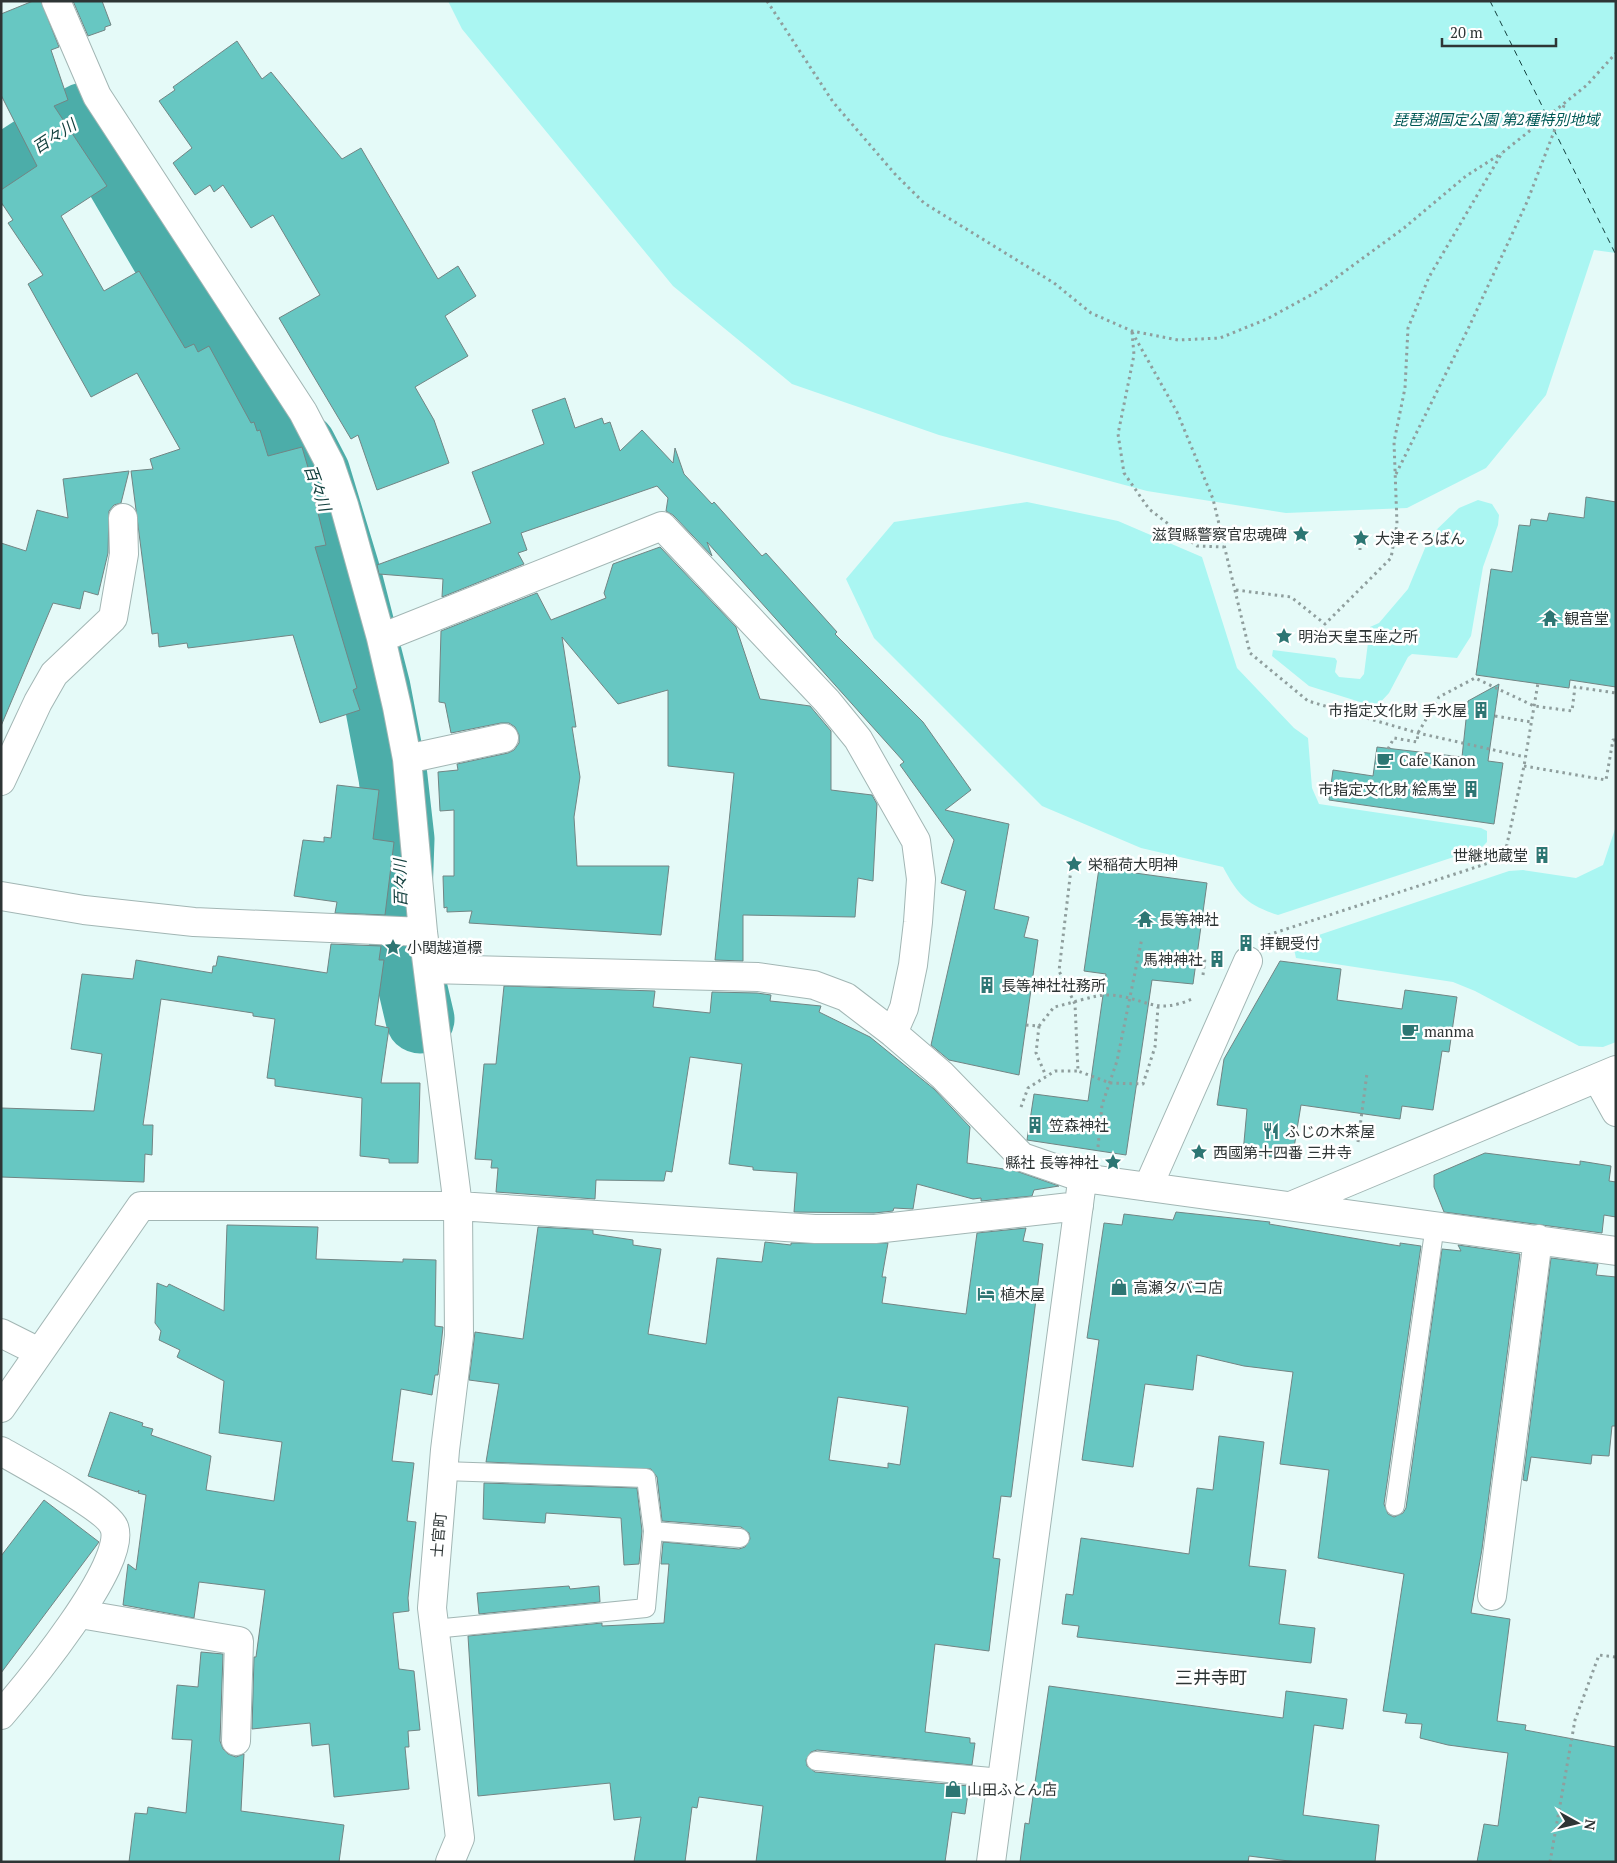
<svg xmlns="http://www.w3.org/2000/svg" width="1617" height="1863" font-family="'PT Serif','Noto Sans JP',serif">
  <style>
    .green { fill: #aaf6f2 }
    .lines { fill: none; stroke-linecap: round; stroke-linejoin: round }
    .river { stroke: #4cada9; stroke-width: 69 }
    .ferry { stroke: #14413f; stroke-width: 1; stroke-dasharray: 6 5; stroke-linecap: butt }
    .building { fill: #67c7c2; stroke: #728584; fill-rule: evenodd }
    .lane-casing { stroke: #a2b6b4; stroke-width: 20 }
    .street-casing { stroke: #a2b6b4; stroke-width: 30 }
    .path { stroke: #8f9e9d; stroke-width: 3; stroke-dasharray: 2.5 4; stroke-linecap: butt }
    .lane { stroke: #fff; stroke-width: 18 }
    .street { stroke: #fff; stroke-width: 28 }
    .labels { text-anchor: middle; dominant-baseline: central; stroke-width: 5; stroke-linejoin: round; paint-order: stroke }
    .park-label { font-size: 15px; font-style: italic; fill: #005956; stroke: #fff }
    .poi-label { font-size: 15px; fill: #2e3535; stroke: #fff; text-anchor: start }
    .street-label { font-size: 15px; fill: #2e3535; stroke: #fff }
    .water-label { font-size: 16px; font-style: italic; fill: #14413f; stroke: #fff }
    .quarter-label { font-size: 18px; fill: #2e3535; stroke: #fff }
  </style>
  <rect width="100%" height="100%" fill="#e5faf8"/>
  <!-- green -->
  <path class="green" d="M448,1H1616V253L1594,250L1546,395L1486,468L1407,508L1286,513L1147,491L939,435L792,384L673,286L462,29Z
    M1478,500L1492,504L1499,515L1498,525L1483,567L1471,636L1457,658L1412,654L1408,657L1389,693L1376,707L1309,686L1272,656L1273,650L1335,658L1337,661L1335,672L1339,677L1360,679L1364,674L1370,627L1379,623L1408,589L1430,536L1459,508Z
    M1027,502L1118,521L1202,557L1237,668L1294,728L1308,738L1312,788L1319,804L1481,828L1487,831V842L1481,848L1278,915C1247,905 1238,895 1223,867L1141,848L1042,806L874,638L846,579L894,522Z
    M1616,826V1042L1603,1047L1579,1046L1475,991L1453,982L1296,958L1294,949L1298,942L1509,871L1523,870L1576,878L1603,865Z"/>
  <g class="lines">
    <!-- river -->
    <path class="river" d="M1,171L84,117L182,284L251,410L302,447L316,474L349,583L376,688L393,777L400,839L398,895L405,955L420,1019"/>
    <!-- ferry -->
    <path class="ferry" d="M1490,1L1616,255"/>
  </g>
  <!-- building -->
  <path class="building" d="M33,1H41L59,47L51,50L68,100L54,106L107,186L61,216L104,291L139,271L185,348L194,344L198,352L209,346L251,423L254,422L257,431L260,430L268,456L302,447L314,488L312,489L326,545L315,547L357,688L353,690L360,710L320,723L293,635L188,648L187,643L159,647L158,633L152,634L131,471L153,469L150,459L180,449L137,373L91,397L28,284L43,275L8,223L13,220L1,202V190L37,166L1,95V14Z
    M73,1H102L111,25L105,27V30L88,36Z
    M237,41L262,79L271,72L342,159L361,148L438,279L458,266L476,296L445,316L468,356L415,387L434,420L449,463L377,490L358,435L351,439L279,318L320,295L273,215L251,228L223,185L214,192L210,185L195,195L173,163L192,148L159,101L175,90L173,87Z
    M565,398L575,428L602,418L604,424L610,422L620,451L642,430L673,463L675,448L684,474L712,504L714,502L762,556L766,553L837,632L835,634L923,722L971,790L945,810L1009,824L994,909L1029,917L1024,937L1038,940L1019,1075L949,1060L931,1045L966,891L941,883L954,840L900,765L904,762L707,542L712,556L673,515L666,511L668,498L657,486L521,533L527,550L518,553L524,564L442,597L443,579L379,574L377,565L491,523L472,472L544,444L532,410Z
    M129,471L121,503L114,505L109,511L108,553L98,595L84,591L80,609L53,603L1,726V543L26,551L37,510L68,518L63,479Z
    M1586,497L1616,502V687L1570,680L1569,688L1476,675L1491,569L1512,572L1519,525L1530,526L1531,519L1547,521L1549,513L1584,518Z
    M660,547L736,627L760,699L810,706L831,731V790L872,795L877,804L873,881L858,878L855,917L743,915V961L715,960L734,773L668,766V690L618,704L562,637L576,727H572L580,777L574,817L577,866H669L661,935L469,923L472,911L447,912V907L444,908L443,876H454V810L440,811L438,772L458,770L457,764L508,753L514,750L519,743V735L515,727L509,723H501L451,733L445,703L439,702L441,631L537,593L551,620L606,598L604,593L613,564Z
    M1499,684L1488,761L1503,763L1494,824L1329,800L1333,770L1373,776L1377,747L1462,757L1468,701Z
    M337,785L379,790L373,839L394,842L385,915L335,913L337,902L294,896L303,840L324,842V837L331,838Z
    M1099,868L1207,883L1193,984L1152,980L1126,1155L1027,1140L1034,1094L1088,1101L1106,974L1084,971Z
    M331,944L381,946L379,960H384L375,1025L389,1028L381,1083H420L418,1163H389V1159L360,1156L362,1098L275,1086V1079L267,1078L275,1019L253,1016V1013L161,999L143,1125H153L152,1155L145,1154L144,1182L1,1177V1108L94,1111L102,1054L71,1049L82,974L133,979L136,960L212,973L213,966H216L218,956L327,973Z
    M1280,961L1341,969L1337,1000L1402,1009L1405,990L1457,997L1449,1052L1442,1051L1433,1110L1402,1106L1400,1119L1301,1105L1292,1160L1243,1153L1247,1109L1217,1105L1224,1059Z
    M504,986L655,991L653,1007L710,1013L712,992L757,993L771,995L770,1001L821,1006L819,1012L870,1037L934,1089L970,1127L967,1163L1016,1171L1059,1186L1034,1190L1032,1196L981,1201V1198L973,1199L917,1184L913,1209L894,1208L893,1211L874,1213L794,1212L797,1173L753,1170V1167L729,1164L742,1064L690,1057L672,1172L666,1171L664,1181L596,1180L595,1199L496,1192L498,1168H491L492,1160L475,1159L484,1064H496Z
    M1485,1153L1580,1165V1161L1611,1166L1609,1181L1616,1182V1217L1604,1215L1602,1233L1444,1212L1434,1187V1175Z
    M1176,1212L1270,1222L1269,1224L1400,1246V1243L1421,1246L1384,1504L1388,1514L1394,1517L1403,1513L1406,1508L1442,1249L1461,1251L1458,1245L1520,1254L1482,1549L1471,1613L1510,1619L1497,1721L1526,1725L1525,1730L1616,1747V1862H1477L1484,1824L1498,1826L1508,1753L1448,1745L1420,1738L1422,1724L1405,1723L1407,1714L1383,1711L1404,1574L1318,1558L1329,1470L1280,1464L1293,1372L1244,1366L1197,1355L1193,1390L1145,1384L1133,1467L1082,1460L1099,1340L1087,1338L1104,1223L1122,1225L1124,1214L1173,1220Z
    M227,1225L318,1227L316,1259L403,1262V1259L436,1260L435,1326L443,1327L438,1375H435L432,1395L401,1389L392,1461L414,1463L407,1521L416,1522L408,1598L409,1611L393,1613L399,1669L414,1671L420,1730L408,1731L409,1747H405L409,1789L334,1797L329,1744L312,1746L310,1723L252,1729L254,1657H256L265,1590L199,1582L194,1618L123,1605L128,1564L136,1570L146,1495L138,1493L139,1490L137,1492L88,1476L110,1412L143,1423L142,1426L153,1429L151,1435L211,1456L206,1490L274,1501L282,1442L219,1433L224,1381L177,1357L180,1350L159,1340L161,1331L155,1323L157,1283L167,1287L169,1284L224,1311Z
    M538,1227L593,1230V1234L633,1240V1245L661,1249L648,1334L706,1344L717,1258L762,1262L765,1242L791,1245V1243H888L882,1277H886L882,1303L966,1314L977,1233L1026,1228L1023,1241L1043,1244L1011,1497L1001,1496L993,1558L1000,1559L989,1651L935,1644L925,1732L970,1738V1743H975L972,1765L817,1750L811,1752L806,1760L807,1766L815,1772L969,1786L965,1814L952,1812L945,1862H756L763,1806L699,1797L697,1808L692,1807L685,1862H634L641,1817L614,1820L610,1783L478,1796L468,1636L602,1623V1626L664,1623L669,1564H661L663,1542L739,1549L745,1547L750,1539L749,1533L741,1527L662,1521L657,1477L651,1469L486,1462L499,1384L469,1380L475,1332L523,1339ZM838,1397L908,1407L900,1465L888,1463V1468L829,1460Z
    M1551,1258L1598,1264L1596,1275L1616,1277V1426H1612L1609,1456L1592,1455L1591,1464L1531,1457L1527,1481L1523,1480Z
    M1219,1436L1264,1442L1249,1566L1286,1570L1279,1624L1315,1628L1311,1663L1077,1637L1079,1626L1062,1624L1066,1594L1073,1595L1081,1538L1189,1554L1197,1488L1213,1490Z
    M484,1483L637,1488L642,1531L639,1564L624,1565L621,1518L546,1513L545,1523L483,1519Z
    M44,1500L99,1542L1,1673V1556Z
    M569,1586L570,1589L599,1586L600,1602L479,1614L477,1593Z
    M201,1652L223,1654L220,1741L223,1749L228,1754L236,1757L244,1754L241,1811L344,1825L339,1862H129L135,1813L147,1814L148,1807L186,1813L192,1740L172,1739L177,1685L198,1687Z
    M1049,1686L1283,1718L1286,1691L1347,1699L1343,1729L1314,1725L1303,1815L1379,1825L1375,1862H1297L1249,1856L1248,1862H1020L1025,1823L1029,1824Z"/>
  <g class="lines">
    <!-- lane casing -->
    <g class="lane-casing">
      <path id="lane" d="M1395,1506L1435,1225
        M653,1531L740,1538
        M434,1629L646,1608L653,1531L646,1478L443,1471
        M816,1761L1002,1778"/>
    </g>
    <!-- street casing -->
    <g class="street-casing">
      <path id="street" d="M56,1L97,96L303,412L330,464L344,505L381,638L397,707L407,759L423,932L458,1206L459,1336L445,1450L432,1608L460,1838L450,1862
        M381,638L662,526L827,701L858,739L916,841L921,879L918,922L913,965L904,1008L893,1033
        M407,759L504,738
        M1,781L38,702L54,674L113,618L124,554L123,518
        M1,896L84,910L194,922L423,932
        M428,969L758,977L814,985L846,997L893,1033L942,1075L1022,1157L1083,1178L1616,1251
        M1597,1078L1616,1112
        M1148,1187L1248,961
        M1293,1205L1616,1070
        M1,1333L39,1352
        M1,1408L141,1206H458L815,1229H875L1079,1206
        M1,1451C22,1463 107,1509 114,1527C129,1562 26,1686 1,1715
        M1492,1596L1538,1239
        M80,1614L239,1641L236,1741
        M991,1862L1081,1189"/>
    </g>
    <!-- path -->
    <path class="path" d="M767,1L833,102L895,174L924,203L1054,283L1091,313L1132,331L1178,340L1220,338L1267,319L1318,291L1404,228L1466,176L1502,153
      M1132,332L1177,412L1213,499L1250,653L1308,701L1418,733L1525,757
      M1132,332L1134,355L1118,434L1124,473L1149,509L1197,546L1224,547
      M1396,474L1468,329L1527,202L1565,103
      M1360,550V548
      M1236,590L1291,597L1325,624L1391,558L1397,524L1394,442L1405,388L1408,328L1429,277L1502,153L1587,85L1616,53
      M1495,716L1531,722
      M1388,749L1394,738L1417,742L1418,733L1439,697L1475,678L1534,706L1572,711L1575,687L1616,693
      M1524,766L1606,780L1613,740H1616
      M1071,869L1059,971L1075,1004L1078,1071L1110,1083L1143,1084L1155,1047L1158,1007
      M1268,935L1504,858L1524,766L1538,683
      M1203,975L1205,958
      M1026,1025L1039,1026L1054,1007C1069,1004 1094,995 1107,995C1145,996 1154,1017 1194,998
      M1039,1026L1036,1053L1046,1076
      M1021,1107L1028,1088L1055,1071H1078
      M1358,1142L1367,1073
      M1098,1147L1102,1105L1117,1061L1142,938
      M1550,1862L1575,1720L1599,1655L1616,1657"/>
    <!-- lane -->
    <use href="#lane" class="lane"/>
    <!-- street -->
    <use href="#street" class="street"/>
  </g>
  <!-- icons -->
  <defs>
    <g id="sight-bare" transform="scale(1.35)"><path d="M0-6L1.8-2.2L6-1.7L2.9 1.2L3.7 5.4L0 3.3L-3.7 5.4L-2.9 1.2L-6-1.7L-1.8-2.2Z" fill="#2d7673" stroke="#fff" stroke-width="2.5" paint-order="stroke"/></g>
    <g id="temple-bare" transform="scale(1.35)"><path d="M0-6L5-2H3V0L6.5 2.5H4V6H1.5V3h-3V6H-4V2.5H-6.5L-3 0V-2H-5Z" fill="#2d7673" stroke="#fff" stroke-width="2.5" paint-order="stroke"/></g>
    <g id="building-bare" transform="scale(1.35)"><path d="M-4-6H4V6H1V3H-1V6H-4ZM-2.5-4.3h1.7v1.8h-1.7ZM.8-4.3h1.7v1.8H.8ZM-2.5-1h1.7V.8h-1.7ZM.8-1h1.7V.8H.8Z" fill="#2d7673" stroke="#fff" stroke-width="2.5" paint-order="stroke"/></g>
    <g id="cafe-bare" transform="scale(1.35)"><path d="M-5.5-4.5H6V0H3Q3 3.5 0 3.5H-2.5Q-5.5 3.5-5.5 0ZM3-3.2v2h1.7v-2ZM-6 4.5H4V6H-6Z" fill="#2d7673" stroke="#fff" stroke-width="2.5" paint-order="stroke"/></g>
    <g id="restaurant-bare" transform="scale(1.35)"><path d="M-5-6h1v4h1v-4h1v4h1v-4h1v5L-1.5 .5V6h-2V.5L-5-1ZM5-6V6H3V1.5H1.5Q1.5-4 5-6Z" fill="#2d7673" stroke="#fff" stroke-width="2.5" paint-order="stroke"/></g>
    <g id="shop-bare" transform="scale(1.35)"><path d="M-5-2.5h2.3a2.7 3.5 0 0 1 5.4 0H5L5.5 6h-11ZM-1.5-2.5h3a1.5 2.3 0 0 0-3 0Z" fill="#2d7673" stroke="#fff" stroke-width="2.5" paint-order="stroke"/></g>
    <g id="hotel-bare" transform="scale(1.35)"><path d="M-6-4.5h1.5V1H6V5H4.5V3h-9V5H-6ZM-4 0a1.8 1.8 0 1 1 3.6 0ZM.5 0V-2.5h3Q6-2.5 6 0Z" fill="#2d7673" stroke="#fff" stroke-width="2.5" paint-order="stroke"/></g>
  </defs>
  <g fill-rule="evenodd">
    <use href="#sight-bare" x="1301" y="534"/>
    <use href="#sight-bare" x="1361" y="538"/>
    <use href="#temple-bare" x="1550" y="618"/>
    <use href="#sight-bare" x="1284" y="636"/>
    <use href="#building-bare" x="1481" y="710"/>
    <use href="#cafe-bare" x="1385" y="760"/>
    <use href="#building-bare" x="1471" y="789"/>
    <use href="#building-bare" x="1542" y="855"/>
    <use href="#sight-bare" x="1074" y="864"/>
    <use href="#temple-bare" x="1145" y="919"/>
    <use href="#building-bare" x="1246" y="943"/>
    <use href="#sight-bare" x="393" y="947"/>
    <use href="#building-bare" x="1217" y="959"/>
    <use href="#building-bare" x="987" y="985"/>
    <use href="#cafe-bare" x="1410" y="1031"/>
    <use href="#building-bare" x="1035" y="1125"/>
    <use href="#restaurant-bare" x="1271" y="1131"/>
    <use href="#sight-bare" x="1199" y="1152"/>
    <use href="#sight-bare" x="1113" y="1162"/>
    <use href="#shop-bare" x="1119" y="1287"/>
    <use href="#hotel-bare" x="986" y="1294"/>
    <use href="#shop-bare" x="953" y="1789"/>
  </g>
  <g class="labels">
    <!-- park labels -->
    <g class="park-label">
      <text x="1496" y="119">琵琶湖国定公園 第2種特別地域</text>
    </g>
    <!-- poi labels -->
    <g class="poi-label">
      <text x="1287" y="534" text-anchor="end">滋賀縣警察官忠魂碑</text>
      <text x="1375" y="538">大津そろばん</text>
      <text x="1564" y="618">観音堂</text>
      <text x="1298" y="636">明治天皇玉座之所</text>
      <text x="1467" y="710" text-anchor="end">市指定文化財 手水屋</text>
      <text x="1399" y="760">Cafe Kanon</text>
      <text x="1457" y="789" text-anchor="end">市指定文化財 絵馬堂</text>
      <text x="1528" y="855" text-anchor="end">世継地蔵堂</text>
      <text x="1088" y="864">栄稲荷大明神</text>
      <text x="1159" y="919">長等神社</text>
      <text x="1260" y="943">拝観受付</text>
      <text x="407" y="947">小関越道標</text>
      <text x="1203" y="959" text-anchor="end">馬神神社</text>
      <text x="1001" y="985">長等神社社務所</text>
      <text x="1424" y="1031">manma</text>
      <text x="1049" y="1125">笠森神社</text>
      <text x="1285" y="1131">ふじの木茶屋</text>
      <text x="1213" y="1152">西國第十四番 三井寺</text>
      <text x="1099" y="1162" text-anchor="end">縣社 長等神社</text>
      <text x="1133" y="1287">高瀬タバコ店</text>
      <text x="1000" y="1294">植木屋</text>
      <text x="967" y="1789">山田ふとん店</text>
    </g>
    <!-- street labels -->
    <g class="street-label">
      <text transform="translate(438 1535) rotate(-85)">士官町</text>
    </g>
    <!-- water labels -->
    <g class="water-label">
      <text transform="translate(54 136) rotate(-33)">百々川</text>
      <text transform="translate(318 488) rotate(70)">百々川</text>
      <text transform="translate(400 883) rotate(-91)">百々川</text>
    </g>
    <!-- quarter labels -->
    <g class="quarter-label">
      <text x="1211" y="1677">三井寺町</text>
    </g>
  </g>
  <!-- border -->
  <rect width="1617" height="1863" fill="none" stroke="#2e3535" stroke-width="5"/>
  <!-- north arrow -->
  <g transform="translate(1577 1823) rotate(98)" stroke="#ffffff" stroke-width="4" paint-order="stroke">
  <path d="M0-4L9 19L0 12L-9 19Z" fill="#2e3535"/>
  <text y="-8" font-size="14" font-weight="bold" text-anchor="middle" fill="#2e3535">N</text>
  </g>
  <!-- scale -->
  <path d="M1442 38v8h114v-8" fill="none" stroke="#2e3535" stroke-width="2.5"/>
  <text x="1450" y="38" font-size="15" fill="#2e3535" stroke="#ffffff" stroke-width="4" paint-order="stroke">20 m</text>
</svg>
